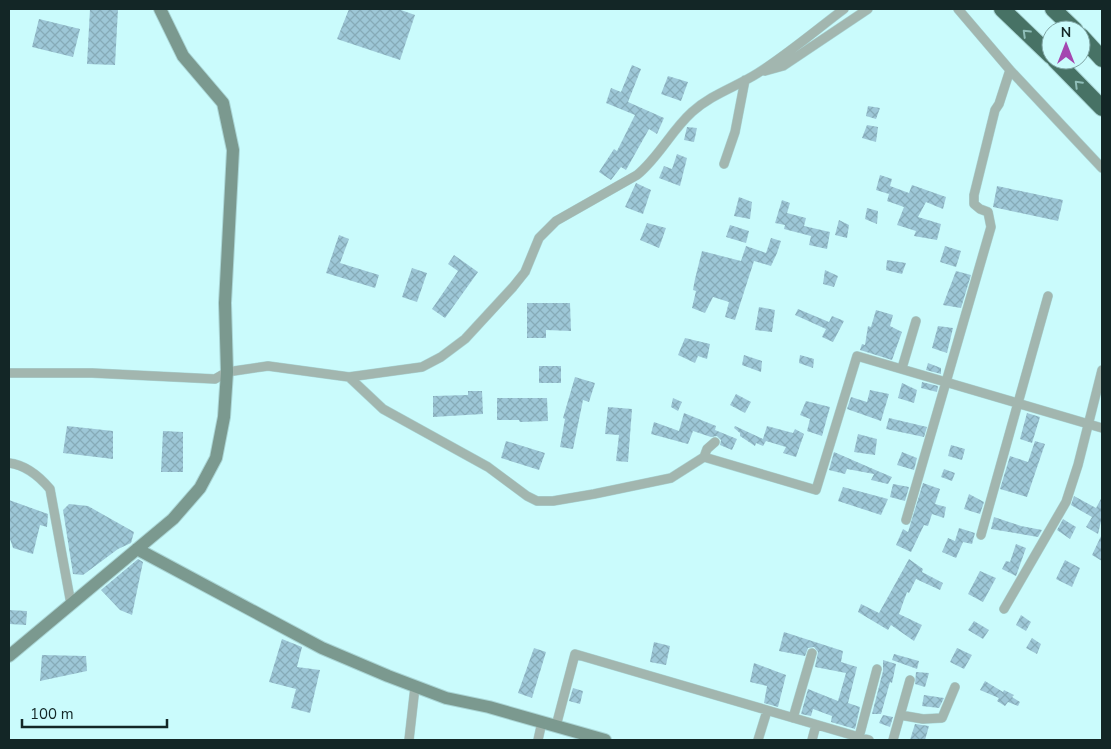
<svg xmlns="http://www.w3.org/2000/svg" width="1111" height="749" font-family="'Nunito Sans',sans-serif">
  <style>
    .building { fill: url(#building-cross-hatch) }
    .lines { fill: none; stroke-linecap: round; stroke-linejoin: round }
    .street-casing { stroke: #a9d5d5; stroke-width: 10 }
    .secondary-casing { stroke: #a9d5d5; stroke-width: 14 }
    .highway-casing { stroke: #a9d5d5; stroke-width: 18 }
    .street { stroke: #a2b6af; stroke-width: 9 }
    .secondary { stroke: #7b998f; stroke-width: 12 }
    .highway { stroke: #477265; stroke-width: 16 }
    .oneway { stroke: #8fbdb8 }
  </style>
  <defs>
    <pattern id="building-cross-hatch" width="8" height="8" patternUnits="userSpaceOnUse" patternTransform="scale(1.25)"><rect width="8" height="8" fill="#9dc7d7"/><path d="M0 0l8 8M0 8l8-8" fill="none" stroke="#86abb8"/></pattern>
  </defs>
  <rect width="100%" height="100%" fill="#cafbfc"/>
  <!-- building -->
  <path class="building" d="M90,9H118L115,65L87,64Z
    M349,9H398L415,15L400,60L337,39Z
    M39,19L80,29L73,57L32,47Z
    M632,65L641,69L628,102L664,118L657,134L649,129L626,170L621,167L611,180L599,172L614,149L617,151L635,115L606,103L611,88L621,92Z
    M668,76L688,82L681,101L661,94Z
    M868,106L880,108L876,119L866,116Z
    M867,125L878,127L876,142L862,138Z
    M687,127L697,128L694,142L684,140Z
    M677,154L687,158L680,186L659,178L664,166L672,169Z
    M880,175L892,179L890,186L909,193L912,185L946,197L943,209L926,202L918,217L941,224L937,240L914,236L916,231L897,225L904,207L887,201L889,194L876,190Z
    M636,183L651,190L643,214L625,207Z
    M997,186L1063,200L1058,221L993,207Z
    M739,197L752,202L750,219L734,216Z
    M782,200L790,203L787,213L806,218L804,226L830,232L827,249L809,245L811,236L784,229L785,225L775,223Z
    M867,208L878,211L877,224L865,219Z
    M839,220L849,225L847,238L835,235Z
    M647,223L666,228L659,248L640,240Z
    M730,225L749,231L746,243L726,237Z
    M339,235L349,239L340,263L379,275L375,288L326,273Z
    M771,238L781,241L777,253L771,266L754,261L735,320L725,317L729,302L713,297L705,313L692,308L696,291L693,290L695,279L702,251L741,261L746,246L766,253Z
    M945,246L961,251L956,267L940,262Z
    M454,255L478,272L445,318L432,309L458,271L448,264Z
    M887,260L906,263L902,274L886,270Z
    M412,268L427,273L417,302L402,297Z
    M825,270L838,276L834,287L823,284Z
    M956,271L971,275L961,308L943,305Z
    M527,303H570L571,331L546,330V338H527Z
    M759,307L775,310L772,332L755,330Z
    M798,309L829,322L832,316L844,321L833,342L822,337L826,329L795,315Z
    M876,310L893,315L890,326L902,332L892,360L860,350L862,344L865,345L868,326L871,327Z
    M938,326L953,328L947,353L932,348Z
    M685,338L710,344L707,359L698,356L695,363L678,355Z
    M744,355L762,361L761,372L742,365Z
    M800,355L814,359L813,368L799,363Z
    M928,363L941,368V374L926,370Z
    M539,366H561V383H539Z
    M575,377L595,383L589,402L583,400L573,449L560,447L565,419L563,418Z
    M922,382L938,386L937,392L921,388Z
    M902,383L917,390L914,403L898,398Z
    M870,390L889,394L881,421L847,409L851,397L867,402Z
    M468,391H482L483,414L433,417V396L468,395Z
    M736,394L751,402L745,413L730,405Z
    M497,398H547L548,421L520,422L519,420H497Z
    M673,398L682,402L678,411L671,407Z
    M806,401L830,407L822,436L807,431L810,419L800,415Z
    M608,407L632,409L628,462L616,461L619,435L605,434Z
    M684,413L716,426L715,430L737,439L732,450L720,445L721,440L717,436L711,437L693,431L688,444L651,434L654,422L679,431Z
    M1027,413L1040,417L1032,443L1020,439Z
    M889,418L927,427L924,437L886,429Z
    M67,426L113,431V459L63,453Z
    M735,426L763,439L767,426L793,433L795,429L804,434L796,457L783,453L786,447L766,441L763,446L756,443L755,446L740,436V433L734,428Z
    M163,431L183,432V472H161Z
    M858,434L877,439L875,455L854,452Z
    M506,441L545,453L539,470L501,458Z
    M1035,441L1045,444L1027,497L1000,489L1010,456L1028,462Z
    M951,445L965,449L962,460L948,456Z
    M834,452L880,472L892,477L888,484L871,480L874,474L847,469L845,474L829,470Z
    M902,452L917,458L914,470L897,465Z
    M944,469L955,473L952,481L941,477Z
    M923,483L940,489L935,504L946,507L944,518L932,514L928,526L924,525L911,552L896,545L903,529L908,532Z
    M893,484L909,487L905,501L890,497Z
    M843,487L888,499L881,515L838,501Z
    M969,494L984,502L980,514L964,509Z
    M1074,496L1096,508L1102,497V517L1098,534L1086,527L1092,517L1071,505Z
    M9,500L48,514L47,527L40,525L33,554L13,548L9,536Z
    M69,504L88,506L134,532L131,543L118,549L83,575L73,574L63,510Z
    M994,517L1021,526L1042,530L1038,537L991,529Z
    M1063,519L1076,527L1070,539L1057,530Z
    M959,528L975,533L972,544L963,542L956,558L942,552L948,538L955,541Z
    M1102,534V561L1092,555Z
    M1016,544L1026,548L1016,576L1002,569L1006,561L1010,562Z
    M138,559L143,562L132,615L120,610L101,590Z
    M909,559L923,569L922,572L943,583L940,590L916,579L909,593L907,592L899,614L922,625L914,641L891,625L888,630L858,612L861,604L879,613Z
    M1065,560L1080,568L1072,587L1056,579Z
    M980,571L996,578L983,602L968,594Z
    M9,610L27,611L26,625L9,624Z
    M1021,615L1031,622L1026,631L1016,625Z
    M974,621L989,630L983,639L968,630Z
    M784,632L843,651L841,662L857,667L848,703L860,707L855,729L831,722L832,716L813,709L811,716L801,714L808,689L838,701L846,673L815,667L818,652L814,647L808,648L805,656L779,651Z
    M1032,638L1041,644L1037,654L1026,648Z
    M282,639L302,647L297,667L320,670L310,713L291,708L296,689L269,682Z
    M654,642L670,646L666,665L650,662Z
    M534,648L546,652L532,698L518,693Z
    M957,648L972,655L964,669L950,662Z
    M894,654L919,661L917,669L892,660Z
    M42,655L86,656L87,671L40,681Z
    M883,660L896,664L892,683L890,682L881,714H872L883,671Z
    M754,663L786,675L778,707L764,703L767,686L750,682Z
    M916,672L929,673L925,687L915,684Z
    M985,681L1003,692L1004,690L1014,695L1012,697L1020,702L1018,706L1008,702L1005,706L997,701L999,698L980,690Z
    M573,688L583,691L580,704L569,701Z
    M924,695L944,698L939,708L922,706Z
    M883,715L893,717L890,727L879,723Z
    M915,724L929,726L925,740H910Z"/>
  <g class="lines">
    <!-- street casing -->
    <g class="street-casing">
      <path id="street" d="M958,9L1010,70L1102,168
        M765,71L783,66L868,9
        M724,164L735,132L745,80
        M902,368L916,321
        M9,373H92L215,379L227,372L268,366L349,377L422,367L441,357L465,339L513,287L525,272L539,238L556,221L637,175C659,157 671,131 692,112C712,94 736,87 758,73C788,54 816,30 844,9
        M349,377L383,409L488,467L527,496L537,501H553L594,494L671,478L704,457L707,449L715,442
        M704,457L816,490L857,356L1102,428
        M9,463C26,465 39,476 50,489L71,604
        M906,520L991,227L988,212L980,209L974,204V195L995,110L999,104L1010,70
        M981,535L1048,296
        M1004,609L1066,502L1078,465L1102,370
        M900,715L923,719L942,718L955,687
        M793,718L812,653
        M556,726L575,654L869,740
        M859,737L877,669
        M409,740L415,687
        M538,740L542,722
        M758,740L767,711
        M812,740L816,725
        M893,740L910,680"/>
    </g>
    <!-- secondary casing -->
    <g class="secondary-casing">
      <path id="secondary" d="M137,549L322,648L388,676L446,698L489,707L605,740
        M9,656L173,519L200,488L216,458L224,417L227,372L225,303L233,150L223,103L183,56L160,9"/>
    </g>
    <!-- highway casing -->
    <g class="highway-casing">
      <path id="highway" d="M1002,9L1051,56
        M1053,9L1075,30
        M1081,36L1102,59
        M1055,60L1102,108"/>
    </g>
    <!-- street -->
    <use href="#street" class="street"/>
    <!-- secondary -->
    <use href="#secondary" class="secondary"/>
    <!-- highway -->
    <use href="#highway" class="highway"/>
  </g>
  <!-- one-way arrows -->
  <defs><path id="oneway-chevron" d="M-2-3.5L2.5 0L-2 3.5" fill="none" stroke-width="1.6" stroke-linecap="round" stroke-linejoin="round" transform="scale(1.25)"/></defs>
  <g class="oneway">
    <use href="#oneway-chevron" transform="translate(1026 33) rotate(-136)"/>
    <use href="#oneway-chevron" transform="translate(1078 84) rotate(-135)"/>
  </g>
  <!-- border -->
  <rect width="1111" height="749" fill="none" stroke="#132626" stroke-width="20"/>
  <!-- north arrow -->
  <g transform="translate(1066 45)"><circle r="24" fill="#cafbfc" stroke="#81a6a6"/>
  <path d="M0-4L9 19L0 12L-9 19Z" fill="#a446b0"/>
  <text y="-8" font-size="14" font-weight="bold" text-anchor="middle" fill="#132626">N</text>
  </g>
  <!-- scale -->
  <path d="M22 719v8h145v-8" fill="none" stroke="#132626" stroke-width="2.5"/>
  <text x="30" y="719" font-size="15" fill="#132626" stroke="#cafbfc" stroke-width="4" paint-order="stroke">100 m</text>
</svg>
